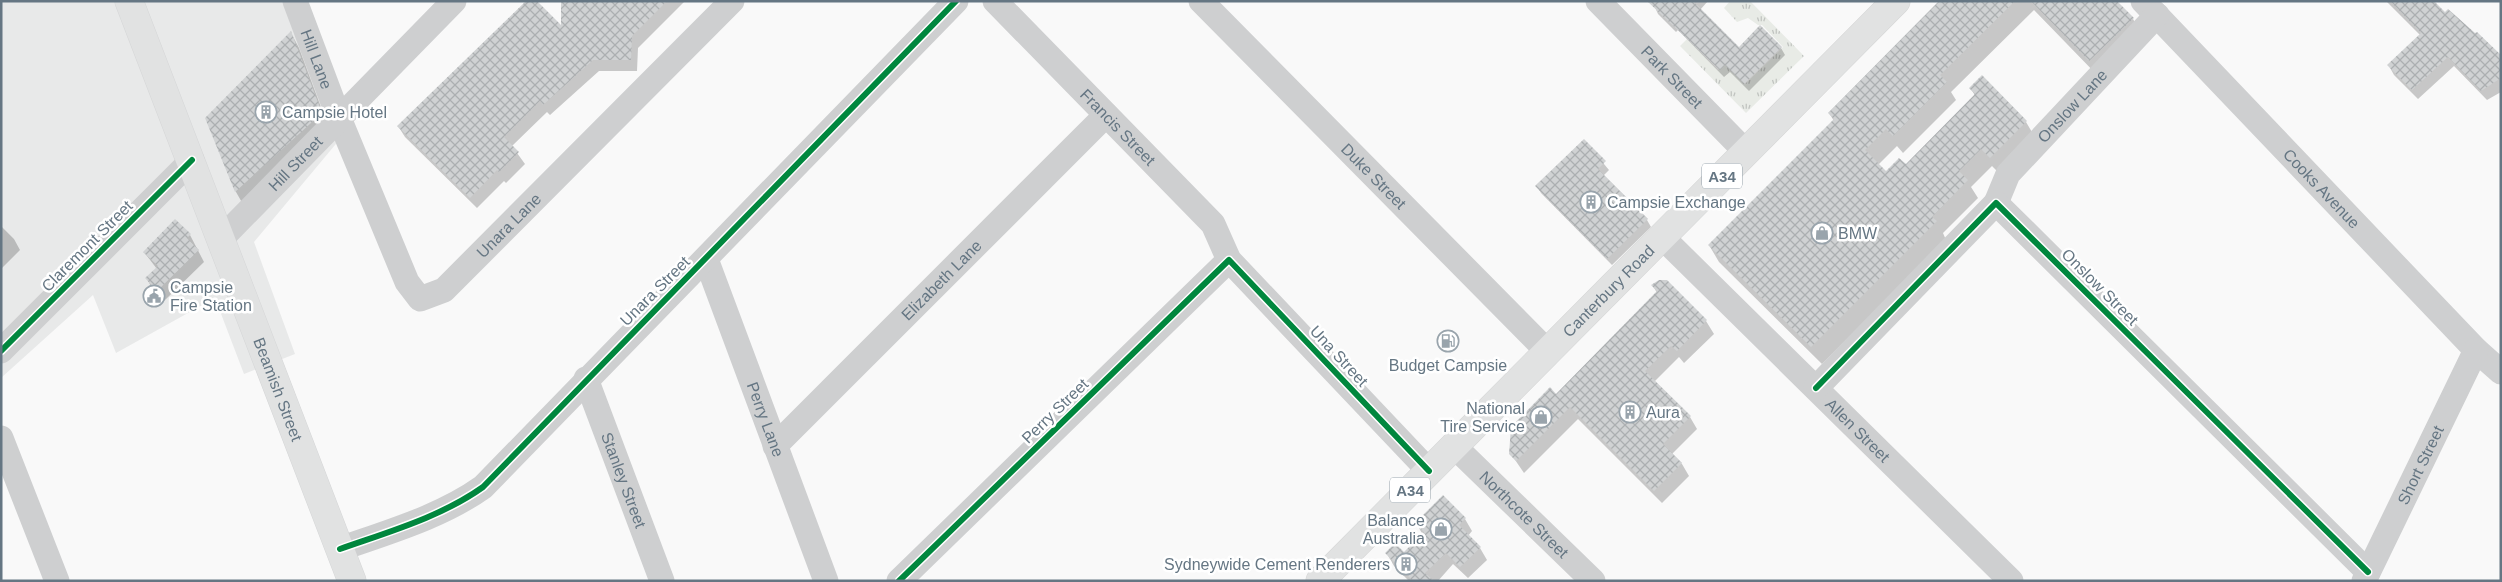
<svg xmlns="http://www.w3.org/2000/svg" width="2502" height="582" font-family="Arial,sans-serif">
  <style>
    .built { fill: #e8e9e9 }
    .grass { fill: url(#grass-tufts) }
    .shadow { fill: #0003 }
    .building { fill: url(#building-cross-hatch) }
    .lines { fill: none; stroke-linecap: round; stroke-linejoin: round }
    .major-casing { stroke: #d5d6d7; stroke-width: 29 }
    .highway-casing { stroke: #d5d6d6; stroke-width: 29 }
    .minor { stroke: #cecfd0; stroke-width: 25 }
    .major { stroke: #e1e2e2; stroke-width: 28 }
    .highway { stroke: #e1e2e2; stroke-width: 28 }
    .cycleway-casing { stroke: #fff; stroke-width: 9 }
    .cycleway { stroke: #00873e; stroke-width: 6 }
    .labels { text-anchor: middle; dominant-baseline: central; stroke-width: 5; stroke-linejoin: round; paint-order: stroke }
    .shield { fill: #fff; stroke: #939fa8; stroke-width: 1 }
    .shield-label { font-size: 15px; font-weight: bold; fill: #657683 }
    .street-label { font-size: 16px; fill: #657683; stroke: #fff }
    .poi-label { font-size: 16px; fill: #657683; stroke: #fff; text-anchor: start }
  </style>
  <defs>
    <pattern id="grass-tufts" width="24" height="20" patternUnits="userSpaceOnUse" patternTransform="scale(1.25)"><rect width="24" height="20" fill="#e8ebe6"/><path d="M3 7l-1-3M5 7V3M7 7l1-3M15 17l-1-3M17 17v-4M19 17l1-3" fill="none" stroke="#c0c3c0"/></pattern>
    <pattern id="building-cross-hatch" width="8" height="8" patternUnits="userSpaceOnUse" patternTransform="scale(1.25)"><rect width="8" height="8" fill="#d0d2d3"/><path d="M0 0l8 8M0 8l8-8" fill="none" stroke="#acafb1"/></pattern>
  </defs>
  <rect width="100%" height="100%" fill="#f9f9f9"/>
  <!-- built -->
  <path class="built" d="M1,1H287L340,139L254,242L295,354L244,374L215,298L116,353L93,295L1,378Z"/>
  <!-- grass -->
  <path class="grass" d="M1730,1H1750L1804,56L1746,113L1680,46L1687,39L1718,70L1725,64L1745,84L1783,47L1762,25H1758L1748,18L1737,22L1724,8Z"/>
  <!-- shadow -->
  <path class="shadow" d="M562,1H685L638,48L637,71H599L550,115L547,112L512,146L525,164L506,183L504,181L477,208L405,137L398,126L562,28Z
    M1652,1H1708L1700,10L1739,49L1781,48L1785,55L1749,91L1730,72L1724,77L1678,30L1676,32L1658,14Z
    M1940,1H2115L2133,19L2143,36L2100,78L2034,10L1951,92L1956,100L1903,153L1897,146L1878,165L1886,173L1906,166L1975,96L1971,88L2026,122L2036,139L2001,175L1992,166L1971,187L1978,198L1943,233L1946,240L1822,364L1719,262L1709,245L1834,121L1829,113Z
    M2386,1H2432L2445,14L2501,57V92L2487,100L2454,66L2418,99L2394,75L2389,66L2420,35Z
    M291,33L299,48L329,129L244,206L236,192L206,118Z
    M1584,140L1609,170L1603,176L1647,220L1651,227L1612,265L1541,193L1537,186Z
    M1,226L14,239L20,250L1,269Z
    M190,235L204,262L164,301L153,290L147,279L157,269L144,252Z
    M1663,281L1706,321L1714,334L1684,363L1679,357L1654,382L1690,417L1697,429L1672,454L1682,464L1689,476L1662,503L1578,419L1524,473L1511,454L1556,395L1657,293L1653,286Z
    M1443,497L1465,519L1472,531L1468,536L1480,548L1487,560L1468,578L1453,564L1438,581H1409L1394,566L1387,554L1404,553L1423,535L1416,523Z"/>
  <!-- building -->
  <path class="building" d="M526,1H537L561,25V1H667L632,36L631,60H593L543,105L540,101L504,137L519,152L499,172L497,170L470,198L397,126Z
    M1647,1H1693L1739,47L1760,25L1782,47L1744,84L1725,65L1720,70Z
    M1939,1H2015L1940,75L1947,82L1893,136L1886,129L1865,150L1886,171L1899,158L1906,164L1975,94L1969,88L1982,75L2027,121L1990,158L1981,149L1959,171L1968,180L1932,217L1937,221L1811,347L1708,245L1834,119L1828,113Z
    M2031,1H2117L2134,18L2089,61Z
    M2390,1H2434L2445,12L2448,9L2475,33L2477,32L2501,55V78L2481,91L2448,57L2412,90L2387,65L2421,33Z
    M291,31L322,113L235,192L205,118Z
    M1584,139L1606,161L1598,169L1648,219L1607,259L1535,186Z
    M175,219L191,234L187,238L199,250L157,291L145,278L158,266L143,252Z
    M1659,280H1667L1707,320L1677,351L1671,346L1645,371L1691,416L1663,444L1682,463L1654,491L1570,407L1516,461L1509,454L1511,427L1550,387L1556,394L1657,291L1651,285Z
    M1443,495L1466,518L1459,525L1481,547L1460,567L1446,553L1425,573L1434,581H1413L1385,553L1395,543L1404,552L1424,532L1415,523Z"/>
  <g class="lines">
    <!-- major casing -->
    <g class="major-casing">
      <g id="major">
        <path id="s14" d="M129,1L352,581"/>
      </g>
    </g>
    <!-- highway casing -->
    <g class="highway-casing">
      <g id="highway">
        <path id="s15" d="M1320,581L1896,1"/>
      </g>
    </g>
    <!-- minor -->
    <g class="minor">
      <path id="s1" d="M295,1L339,118L407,282L420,299L444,290L732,1"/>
      <path id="s2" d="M995,1L1213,224L1229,260L1429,471"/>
      <path id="s3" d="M1201,1L1547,351"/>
      <path id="s4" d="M1598,1L1746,152"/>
      <path id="s5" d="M2143,1L2476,350L2501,372"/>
      <path id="s6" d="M1996,203L2008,174L2157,15"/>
      <path id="s7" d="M1662,237L2011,581"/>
      <path id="s8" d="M221,239L454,1"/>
      <path id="s9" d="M706,259L826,581"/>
      <path d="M1,351L192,160"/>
      <path id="s10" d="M586,379L662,581"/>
      <path d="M1816,388L1996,203L2368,572"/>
      <path d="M1,438L57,581"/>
      <path id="s11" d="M775,446L1106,115"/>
      <path id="s12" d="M1454,446L1593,581"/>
      <path d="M340,549C388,532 441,517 483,487L956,1"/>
      <path d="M899,581L1229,260"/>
      <path id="s13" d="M2364,581L2476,350"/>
    </g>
    <!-- major -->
    <use href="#major" class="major"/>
    <!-- highway -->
    <use href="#highway" class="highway"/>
    <!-- cycleway casing -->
    <g class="cycleway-casing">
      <path id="cycleway" d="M1,351L192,160
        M1816,388L1996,203L2368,572
        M340,549C388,532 441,517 483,487L956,1
        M899,581L1229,260L1429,471"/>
    </g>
    <!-- cycleway -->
    <use href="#cycleway" class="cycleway"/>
  </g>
  <!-- icons -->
  <defs>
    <g id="building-ring" transform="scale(1.125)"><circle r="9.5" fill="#fff" stroke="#99a4ac" stroke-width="1.5"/><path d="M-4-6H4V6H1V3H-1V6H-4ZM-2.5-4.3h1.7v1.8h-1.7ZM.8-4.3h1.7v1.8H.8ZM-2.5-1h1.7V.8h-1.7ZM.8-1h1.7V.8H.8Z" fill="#99a4ac"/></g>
    <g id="shop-ring" transform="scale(1.125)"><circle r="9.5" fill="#fff" stroke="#99a4ac" stroke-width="1.5"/><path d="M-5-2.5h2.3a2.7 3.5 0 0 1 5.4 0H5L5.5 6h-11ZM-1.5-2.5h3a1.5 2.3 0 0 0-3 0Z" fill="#99a4ac"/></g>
    <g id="civic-ring" transform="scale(1.125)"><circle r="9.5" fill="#fff" stroke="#99a4ac" stroke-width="1.5"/><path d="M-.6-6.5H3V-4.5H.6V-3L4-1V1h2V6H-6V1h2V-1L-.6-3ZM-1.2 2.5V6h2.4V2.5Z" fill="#99a4ac"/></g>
    <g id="fuel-ring" transform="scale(1.125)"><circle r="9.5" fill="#fff" stroke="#99a4ac" stroke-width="1.5"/><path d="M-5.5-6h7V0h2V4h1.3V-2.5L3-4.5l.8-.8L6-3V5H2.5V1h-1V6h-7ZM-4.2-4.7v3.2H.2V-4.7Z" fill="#99a4ac"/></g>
  </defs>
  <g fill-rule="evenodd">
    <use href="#building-ring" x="266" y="112"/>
    <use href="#building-ring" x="1591" y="202"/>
    <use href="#shop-ring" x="1822" y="233"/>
    <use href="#civic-ring" x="154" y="296"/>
    <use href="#fuel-ring" x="1448" y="341"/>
    <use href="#building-ring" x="1630" y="412"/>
    <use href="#shop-ring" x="1541" y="417"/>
    <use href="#shop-ring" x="1441" y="529"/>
    <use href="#building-ring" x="1406" y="564"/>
  </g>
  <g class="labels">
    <!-- shield labels -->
    <g class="shield">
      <rect x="1702" y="163.5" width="40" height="25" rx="4"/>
      <rect x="1390" y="477.5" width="40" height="25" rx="4"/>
    </g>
    <g class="shield-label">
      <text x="1722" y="176">A34</text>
      <text x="1410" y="490">A34</text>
    </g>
    <!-- street labels -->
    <g class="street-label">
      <text stroke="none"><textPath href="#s1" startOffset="62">Hill Lane</textPath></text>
      <text stroke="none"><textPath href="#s4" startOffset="106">Park Street</textPath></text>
      <text stroke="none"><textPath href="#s6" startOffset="125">Onslow Lane</textPath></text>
      <text stroke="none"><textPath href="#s2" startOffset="176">Francis Street</textPath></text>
      <text stroke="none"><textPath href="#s8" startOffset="106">Hill Street</textPath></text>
      <text stroke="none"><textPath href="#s3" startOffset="246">Duke Street</textPath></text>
      <text stroke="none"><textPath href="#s5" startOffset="259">Cooks Avenue</textPath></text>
      <text stroke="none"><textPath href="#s1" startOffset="441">Unara Lane</textPath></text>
      <text transform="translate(87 246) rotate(-45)">Claremont Street</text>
      <text stroke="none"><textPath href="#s11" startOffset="235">Elizabeth Lane</textPath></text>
      <text transform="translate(2100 287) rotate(45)">Onslow Street</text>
      <text transform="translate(655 291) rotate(-45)">Unara Street</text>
      <text stroke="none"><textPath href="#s15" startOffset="409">Canterbury Road</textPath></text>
      <text transform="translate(1339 356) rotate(47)">Una Street</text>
      <text stroke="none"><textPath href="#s14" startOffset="416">Beamish Street</textPath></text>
      <text transform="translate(1055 411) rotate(-44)">Perry Street</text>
      <text stroke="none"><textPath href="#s9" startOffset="171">Perry Lane</textPath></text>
      <text stroke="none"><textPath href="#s7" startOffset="275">Allen Street</textPath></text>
      <text stroke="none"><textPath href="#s13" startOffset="129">Short Street</textPath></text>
      <text stroke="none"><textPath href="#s10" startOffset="108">Stanley Street</textPath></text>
      <text stroke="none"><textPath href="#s12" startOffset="98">Northcote Street</textPath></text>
    </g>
    <!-- poi labels -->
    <g class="poi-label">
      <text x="282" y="112">Campsie Hotel</text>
      <text x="1607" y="202">Campsie Exchange</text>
      <text x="1838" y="233">BMW</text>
      <text x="170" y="287">Campsie<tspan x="170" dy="18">Fire Station</tspan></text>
      <text x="1448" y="365" text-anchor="middle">Budget Campsie</text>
      <text x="1525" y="408" text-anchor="end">National<tspan x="1525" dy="18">Tire Service</tspan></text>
      <text x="1646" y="412">Aura</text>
      <text x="1425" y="520" text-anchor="end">Balance<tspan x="1425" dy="18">Australia</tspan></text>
      <text x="1390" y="564" text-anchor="end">Sydneywide Cement Renderers</text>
    </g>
  </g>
  <!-- border -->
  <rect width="2502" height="582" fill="none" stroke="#657683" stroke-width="5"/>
</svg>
